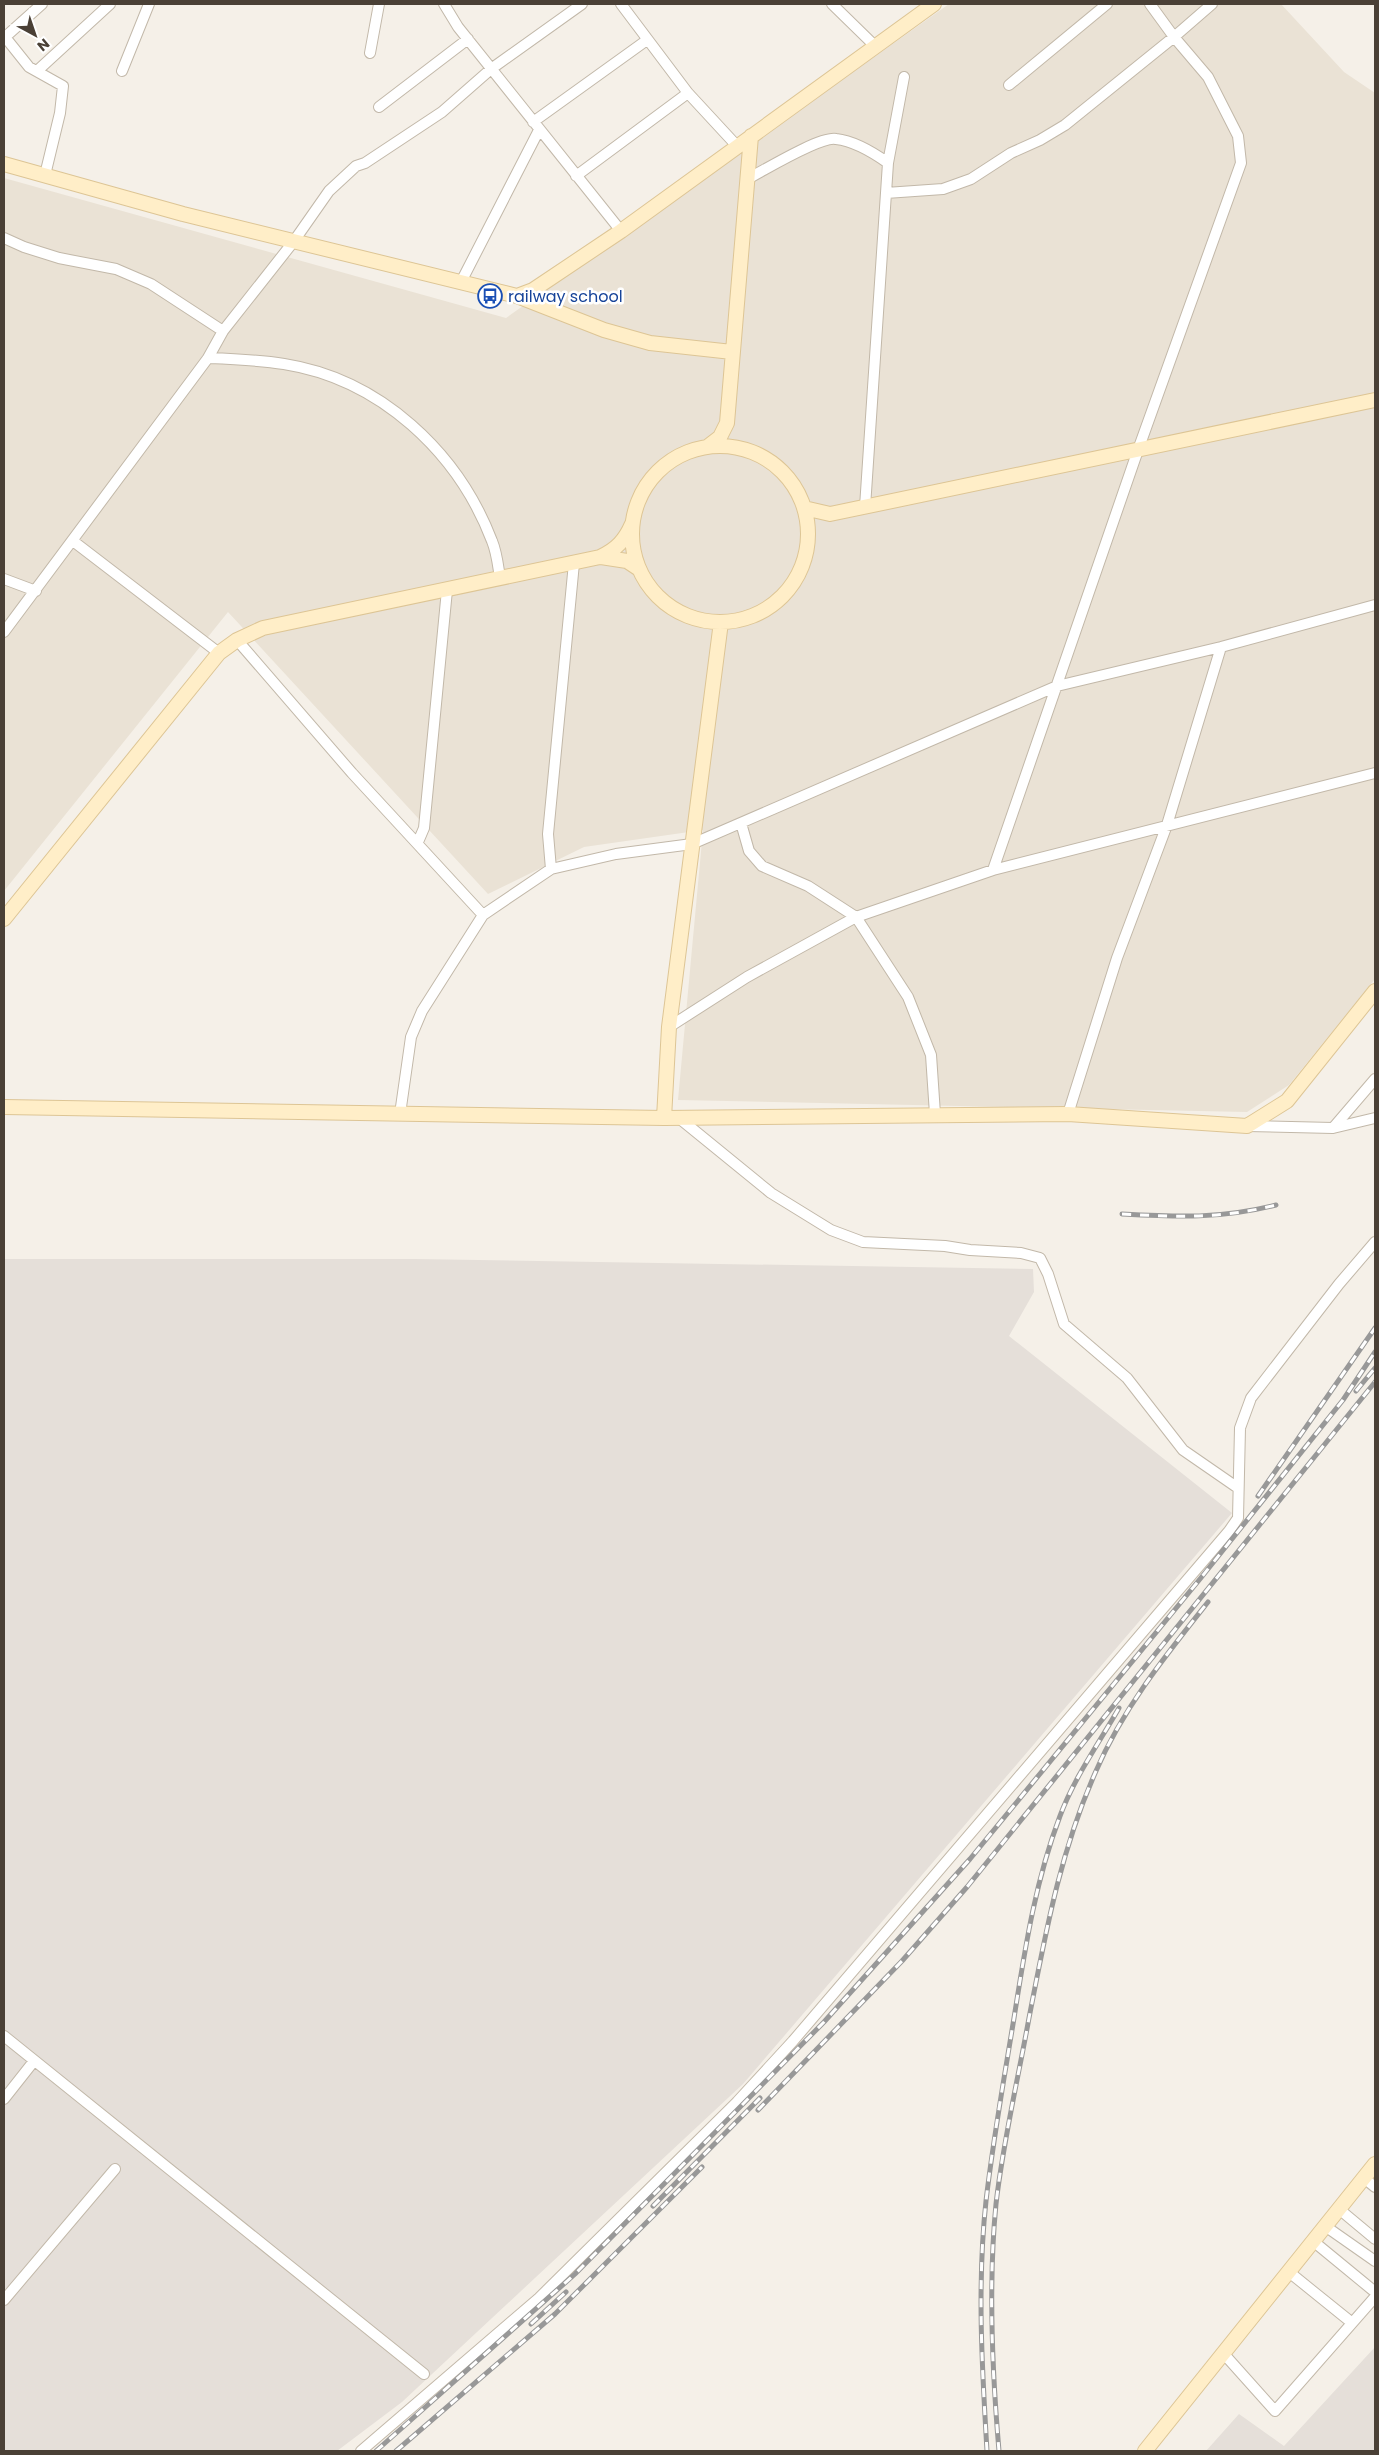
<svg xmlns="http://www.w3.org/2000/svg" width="1379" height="2455" font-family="Poppins,sans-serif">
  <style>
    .residential { fill: #eae2d5 }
    .industrial { fill: #e5dfd9 }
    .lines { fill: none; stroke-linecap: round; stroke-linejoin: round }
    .street-casing { stroke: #c2b8a9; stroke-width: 12 }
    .secondary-casing { stroke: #ddc595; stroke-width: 16 }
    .street { stroke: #fff; stroke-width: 10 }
    .secondary { stroke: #ffeec8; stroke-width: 14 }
    .rail-casing { stroke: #989898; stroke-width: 5 }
    .rail { stroke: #fff; stroke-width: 3; stroke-dasharray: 9; stroke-linecap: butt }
    .labels { text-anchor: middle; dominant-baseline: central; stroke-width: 5; stroke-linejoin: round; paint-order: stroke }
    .transit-label { font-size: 16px; fill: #164399; stroke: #fff; text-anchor: start }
  </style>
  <rect width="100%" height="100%" fill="#f5f0e8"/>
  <!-- residential -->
  <path class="residential" d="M949,4H1281L1344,72L1375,93V979L1289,1085L1247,1112L678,1100L703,830L584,847L488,894L228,612L4,891V178L506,318Z"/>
  <!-- industrial -->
  <path class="industrial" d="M4,1259H415L1033,1269L1034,1292L1009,1336L1232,1513L743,2084L402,2402L337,2451H4Z
    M1375,2347V2451H1206L1239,2414L1284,2446Z"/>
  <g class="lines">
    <!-- street casing -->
    <g class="street-casing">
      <path id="street" d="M444,4L458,27L621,231
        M621,4L688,93L737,146
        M832,4L875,46
        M5,37L29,67L63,86L60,113L45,175
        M4,38L42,4
        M370,53L379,4
        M37,71L110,4
        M122,71L149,4
        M1009,85L1107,4
        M379,107L468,39
        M533,122L647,40
        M576,176L688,93
        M749,178C765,170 820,136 836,139C854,141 874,153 888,163
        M886,193L943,189L971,179L1011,153L1040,140L1065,125L1174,37L1212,4
        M4,238L24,247L59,258L116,269L151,284L223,331
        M461,282L539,130
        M865,507L888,163L904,77
        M73,541L219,653
        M500,578C498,566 497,553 492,541C458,452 380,379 284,364C259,360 233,359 208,358L223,331L294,241L329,191L356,166L365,163L442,112L491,69L582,4
        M4,579L36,591
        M4,632L208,358
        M237,640L352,773L483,915
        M741,823L749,851L762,866L808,886L856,917L908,997L931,1055L935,1114
        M418,842L424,828L447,590
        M551,869L548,834L574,563
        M993,870L1138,450L1241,163L1238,136L1208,77L1174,37L1150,4
        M669,1027L747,977L856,917L993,870L1375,773
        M400,1114L411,1037L422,1011L483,915L551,869L616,854L692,844L1057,686L1221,647L1375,605
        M1068,1114L1117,958L1167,825L1221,647
        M679,1118L771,1193L831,1230L863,1242L945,1246L970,1250L1021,1253L1040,1258L1048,1274L1064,1324L1127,1378L1183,1450L1238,1488
        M1247,1126L1333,1128L1375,1118
        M1333,1128L1375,1079
        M4,2036L424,2374
        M4,2099L34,2061
        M1364,2178L1375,2187
        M1339,2209L1375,2239
        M1325,2226L1375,2261
        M1313,2241L1375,2292
        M1289,2272L1351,2322
        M4,2300L115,2169
        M1224,2354L1275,2411L1375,2297
        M361,2451L539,2298L737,2102L793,2041L1229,1531L1238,1518L1240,1428L1251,1398L1339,1284L1375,1242"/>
    </g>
    <!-- secondary casing -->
    <g class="secondary-casing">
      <path id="secondary" d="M4,164L183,214L517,296L604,330L650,343L732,352
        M517,296L533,290L621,231L934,4
        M632 534a88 88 0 1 1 176 0a88 88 0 1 1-176 0Z
        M707,447L720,437L727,423L751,136
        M804,508L830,514L1375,400
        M601,557L627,561L639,569
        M4,919L219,653L237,640L263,628L600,557C617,549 625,540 632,524
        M4,1107L664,1118L1068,1114L1247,1126L1287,1101L1375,991
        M664,1118L669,1027L721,622
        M1145,2451L1375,2164"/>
    </g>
    <!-- street -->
    <use href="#street" class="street"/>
    <!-- secondary -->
    <use href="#secondary" class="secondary"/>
    <!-- rail casing -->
    <g class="rail-casing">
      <path id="rail" d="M1122,1214C1179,1217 1220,1219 1276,1205
        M1356,1391L1375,1368
        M1258,1496L1375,1328
        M758,2110L902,1961L967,1887L1375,1382
        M653,2206L760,2098
        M531,2324L566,2292
        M376,2451L575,2274L824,2022L970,1859L1200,1579L1343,1400L1375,1352
        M396,2451L555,2314L702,2167
        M987,2451C982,2368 977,2284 986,2201C993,2140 1004,2079 1014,2018C1025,1949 1035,1882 1060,1816C1074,1778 1099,1743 1119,1708
        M999,2451C992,2370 988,2285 996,2204C1003,2142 1018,2079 1029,2018C1046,1931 1060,1852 1096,1771C1123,1708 1166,1655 1208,1602"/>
    </g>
    <!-- rail -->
    <use href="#rail" class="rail"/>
  </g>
  <!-- icons -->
  <defs>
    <g id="bus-ring" transform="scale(1.25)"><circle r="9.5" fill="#fff" stroke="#1a4fb4" stroke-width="1.5"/><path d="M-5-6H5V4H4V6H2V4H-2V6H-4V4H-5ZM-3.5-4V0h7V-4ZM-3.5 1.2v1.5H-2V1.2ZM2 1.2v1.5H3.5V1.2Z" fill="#1a4fb4"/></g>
  </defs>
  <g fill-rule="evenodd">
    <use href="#bus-ring" x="490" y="296"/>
  </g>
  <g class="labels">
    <!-- transit labels -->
    <g class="transit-label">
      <text x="508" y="296">railway school</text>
    </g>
  </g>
  <!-- border -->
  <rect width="1379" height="2455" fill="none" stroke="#4a4036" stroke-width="10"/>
  <!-- north arrow -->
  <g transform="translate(35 35) rotate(140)" stroke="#ffffff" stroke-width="4" paint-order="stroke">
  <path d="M0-4L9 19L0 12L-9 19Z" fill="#4a4036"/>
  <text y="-8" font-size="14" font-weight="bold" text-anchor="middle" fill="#4a4036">N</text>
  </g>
</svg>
